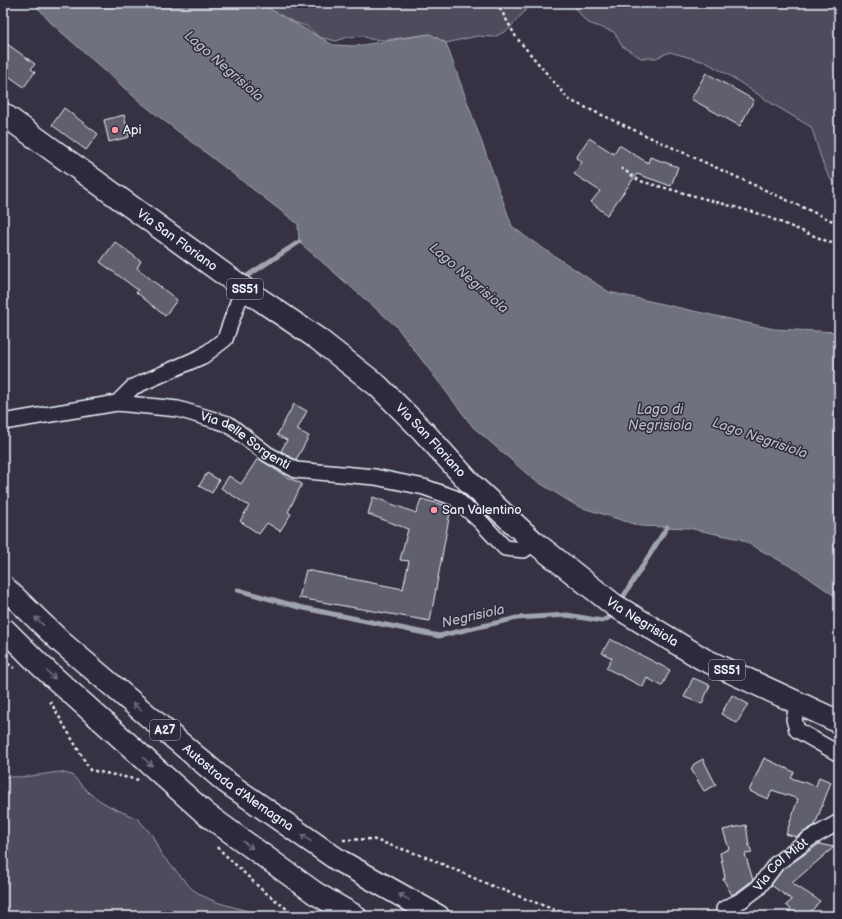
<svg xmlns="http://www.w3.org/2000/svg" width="842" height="919" font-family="'Balsamiq Sans',sans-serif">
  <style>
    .green { fill: #4d4b5c; stroke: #9a9eaa }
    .water { fill: #70717f; stroke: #a0a4af }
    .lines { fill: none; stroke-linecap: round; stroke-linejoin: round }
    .stream { stroke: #a0a4af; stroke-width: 5 }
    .building { fill: #605e6e; stroke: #e8f1f8 }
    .street-casing { stroke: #e8f1f8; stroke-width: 18 }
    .primary-casing { stroke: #e8f1f8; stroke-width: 25 }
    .highway-casing { stroke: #e8f1f8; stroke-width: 25 }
    .path { stroke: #e8f1f8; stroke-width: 2.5; stroke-dasharray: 3 3; stroke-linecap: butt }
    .street { stroke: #2f2a3d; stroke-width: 15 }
    .primary { stroke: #2f2a3d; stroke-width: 22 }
    .highway { stroke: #2f2a3d; stroke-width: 22 }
    .highway-bridge-casing { stroke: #e8f1f8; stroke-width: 25; stroke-linecap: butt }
    .highway-bridge { stroke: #2f2a3d; stroke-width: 22 }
    .oneway { stroke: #70707e }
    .poi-dot { fill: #ff9aa2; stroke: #2f2a3d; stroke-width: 1.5 }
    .labels { text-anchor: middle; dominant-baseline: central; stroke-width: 3; stroke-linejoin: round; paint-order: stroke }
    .shield { fill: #2f2a3d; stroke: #b0b5c0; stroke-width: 1 }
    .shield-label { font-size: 12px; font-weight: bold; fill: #e8f1f8 }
    .poi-label { font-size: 13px; fill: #e8f1f8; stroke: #2f2a3d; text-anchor: start }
    .street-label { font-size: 13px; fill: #e8f1f8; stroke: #2f2a3d }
    .water-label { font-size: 14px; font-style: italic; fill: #b2b7c2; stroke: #2f2a3d }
  </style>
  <rect width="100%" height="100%" fill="#363244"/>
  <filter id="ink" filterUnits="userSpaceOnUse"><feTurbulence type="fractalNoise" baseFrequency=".025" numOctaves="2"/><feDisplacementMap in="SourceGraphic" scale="8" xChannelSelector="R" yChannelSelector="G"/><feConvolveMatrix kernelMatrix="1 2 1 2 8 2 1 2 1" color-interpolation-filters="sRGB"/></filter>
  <g filter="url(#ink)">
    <!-- green -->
    <path class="green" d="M249,3H532L508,30L494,37L477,36L446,43L430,34L385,40L370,39L362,36L348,37L336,41L319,37L306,26L294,22L280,20Z
      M572,3H839V188C823,177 818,144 811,127L771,103L727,74L705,62L670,52L656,58H641L622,46L614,32L586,22Z
      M60,772L72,775L89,793L99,800L111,807L138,819L152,835L161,854L192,889L203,896L216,902L244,910L259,916H3V776C22,779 41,774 60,772Z"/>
    <!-- water -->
    <path class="water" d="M34,3H260L333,45L356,46L430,34L446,43L512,226L526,237L609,292L774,329L839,332V599L799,571L740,539L688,528L640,526L577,506L533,479L473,427L396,326L299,242L298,224L140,102L51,23Z"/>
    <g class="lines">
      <!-- stream -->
      <path class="stream" d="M247,276L299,242
        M238,590L299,607L439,636L517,618L567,615L602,621L610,617L614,611
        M620,602L667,527"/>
    </g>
    <!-- building -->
    <path class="building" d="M3,41L35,64L31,69L35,72L24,87L3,72Z
      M706,73L754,100L740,126L691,99Z
      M64,108L98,134L86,150L52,125Z
      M124,115L129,137L109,142L104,120Z
      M589,138L614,154L619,145L648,163L650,157L678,167L671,186L637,174L607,215L591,202L600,191L574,174L582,162L576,158Z
      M115,242L141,261L137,268L177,300L165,316L136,292L138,290L100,262Z
      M294,404L307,411L297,430L309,436L296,460L281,451L287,440L277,435Z
      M258,458L287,477L302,484L288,512L291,514L280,531L267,523L259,534L240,521L249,506L221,488L229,476L241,484Z
      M207,473L219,480L212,493L199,486Z
      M373,497L416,513L421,499L451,507L430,621L299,598L306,570L403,589L409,561L400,560L408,529L368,514Z
      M610,639L670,670L662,686L647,678L643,687L606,668L612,658L602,653Z
      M693,678L710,685L702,704L684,697Z
      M732,695L748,704L737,723L721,714Z
      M764,758L794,772L791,778L816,786L819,777L831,782L815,825L796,837L786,834L798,799L772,790L768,799L749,791Z
      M703,759L716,785L704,791L691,769L694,764Z
      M746,825L749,845L752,853L745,854L753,880L737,892L732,895L723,879L725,878L720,853L729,849L723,830Z
      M819,844L834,847L792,883L820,901L807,916H785L791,909L786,905L792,900L771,885L782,870Z"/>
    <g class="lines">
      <!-- street casing -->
      <g class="street-casing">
        <g id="street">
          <path d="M117,403L133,387L203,356L225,339L238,302L246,290"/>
          <path id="s1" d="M3,422L117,403L178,409L228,424L267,454L296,470L375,477L424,487L455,498L480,521L505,548L524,550L534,542"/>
          <path d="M798,703L794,719L797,730L839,754"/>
          <path id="s2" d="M724,909L742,900L758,888L776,864L809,839L839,822"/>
        </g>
      </g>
      <!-- primary casing -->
      <g class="primary-casing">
        <g id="primary">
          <path id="s3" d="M3,114L246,290L318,339L378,386L423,431L471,484L534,542L614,605L703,659L839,722"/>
        </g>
      </g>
      <!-- highway casing -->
      <g class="highway-casing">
        <path id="highway" d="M338,860L438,916
          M315,893L355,916"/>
      </g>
      <!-- path -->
      <path class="path" d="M497,3L516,37L569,100L839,224
        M621,168L640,181L760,214L839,246
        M3,660L14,668
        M50,701L90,770L139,780
        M343,840L372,839L426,857L492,886L571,916
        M217,847L261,889L296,916
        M693,916L710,912"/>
      <!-- street -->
      <use href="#street" class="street"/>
      <!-- primary -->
      <use href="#primary" class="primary"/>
      <!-- highway -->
      <use href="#highway" class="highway"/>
      <!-- highway-bridge casing -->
      <g class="highway-bridge-casing">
        <g id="highway-bridge">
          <path id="s4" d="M3,586L61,642L226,782L338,860"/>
          <path d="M3,628L39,664L206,814L315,893"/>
        </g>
      </g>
      <!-- highway-bridge -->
      <use href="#highway-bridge" class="highway-bridge"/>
    </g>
    <!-- one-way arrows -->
    <defs><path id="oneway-shaft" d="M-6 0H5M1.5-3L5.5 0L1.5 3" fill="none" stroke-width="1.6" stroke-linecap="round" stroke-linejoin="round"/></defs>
    <g class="oneway">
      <use href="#oneway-shaft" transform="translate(39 621) rotate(-136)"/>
      <use href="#oneway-shaft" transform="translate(51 675) rotate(42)"/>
      <use href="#oneway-shaft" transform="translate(137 707) rotate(-140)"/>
      <use href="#oneway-shaft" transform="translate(148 762) rotate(42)"/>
      <use href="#oneway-shaft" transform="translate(306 838) rotate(-145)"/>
      <use href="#oneway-shaft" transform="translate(248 845) rotate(36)"/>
      <use href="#oneway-shaft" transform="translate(404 897) rotate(-151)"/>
    </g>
  </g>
  <!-- markers -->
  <g class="poi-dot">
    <circle cx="115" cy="130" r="4"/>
    <circle cx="434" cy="510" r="4"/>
  </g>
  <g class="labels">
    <!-- shield labels -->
    <g class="shield">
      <rect x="227" y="279" width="36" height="20" rx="3"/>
      <rect x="709" y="660" width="36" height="20" rx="3"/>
      <rect x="150" y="720" width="30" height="20" rx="3"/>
    </g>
    <g class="shield-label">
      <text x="245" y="289">SS51</text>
      <text x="727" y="670">SS51</text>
      <text x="165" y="730">A27</text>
    </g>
    <!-- poi labels -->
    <g class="poi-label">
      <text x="123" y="130">Api</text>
      <text x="442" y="510">San Valentino</text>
    </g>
    <!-- street labels -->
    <g class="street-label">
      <text stroke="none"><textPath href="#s3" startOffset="215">Via San Floriano</textPath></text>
      <text stroke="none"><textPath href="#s3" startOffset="539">Via San Floriano</textPath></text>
      <text stroke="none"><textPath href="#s1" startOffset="252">Via delle Sorgenti</textPath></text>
      <text stroke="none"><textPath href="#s3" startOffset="819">Via Negrisiola</textPath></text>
      <text stroke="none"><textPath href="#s4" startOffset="310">Autostrada d'Alemagna</textPath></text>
      <text stroke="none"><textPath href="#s2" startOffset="73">Via Col Miòt</textPath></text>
    </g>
    <!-- water labels -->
    <g class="water-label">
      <text transform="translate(224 66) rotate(41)">Lago Negrisiola</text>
      <text transform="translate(469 278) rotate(41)">Lago Negrisiola</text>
      <text x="660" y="409">Lago di<tspan x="660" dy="16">Negrisiola</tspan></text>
      <text transform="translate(760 438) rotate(19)">Lago Negrisiola</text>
      <text transform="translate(473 616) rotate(-13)">Negrisiola</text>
    </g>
  </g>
  <!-- margin -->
  <rect width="842" height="919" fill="none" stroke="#2f2a3d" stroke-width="16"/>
  <rect x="8" y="8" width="826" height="903" fill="none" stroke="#e8f1f8" stroke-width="1.5" filter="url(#ink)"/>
</svg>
